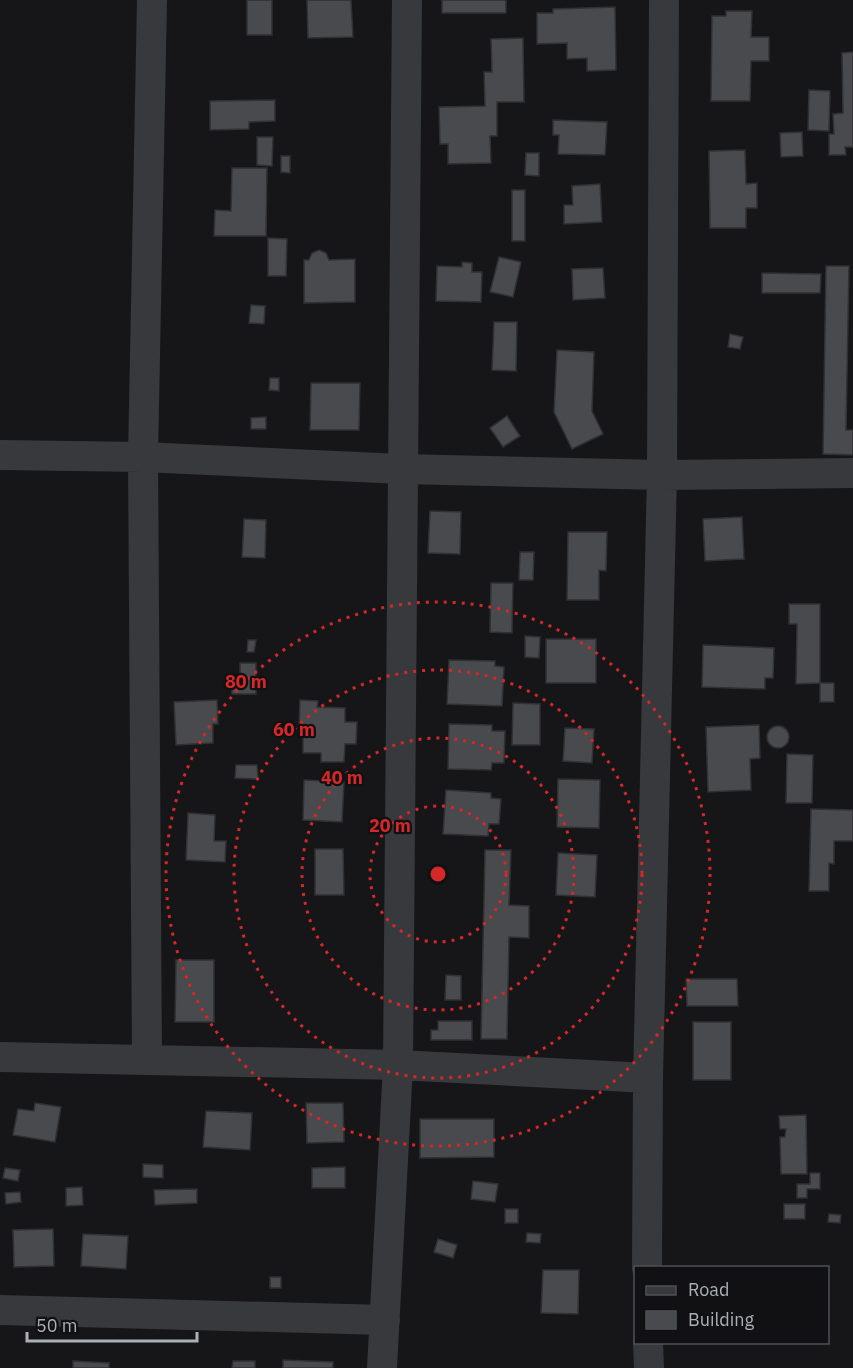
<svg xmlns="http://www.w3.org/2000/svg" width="853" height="1368" font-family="'IBM Plex Sans',sans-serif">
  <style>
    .building { fill: #484a4d; stroke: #303133; stroke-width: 1.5 }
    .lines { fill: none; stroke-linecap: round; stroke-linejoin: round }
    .minor { stroke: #38393c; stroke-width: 30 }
    .ring { fill: none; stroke: #d62828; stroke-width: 3; stroke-dasharray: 3 6 }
    .centre { fill: #d62828; stroke: #111113; stroke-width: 3 }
    .ring-label { font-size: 18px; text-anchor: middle; font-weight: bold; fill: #d62828; stroke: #111113; stroke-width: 4.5; stroke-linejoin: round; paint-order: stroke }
  </style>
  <rect width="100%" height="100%" fill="#161618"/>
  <!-- building -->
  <path class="building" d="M247,0H272V35H247Z
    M307,0H351L353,37L308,38Z
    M442,0H506V13H442Z
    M615,7L616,70L587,71V58L567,59V43L537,44V13H553V9Z
    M726,11H752L751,37H769V61H751L750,101H711L712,16H726Z
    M523,38L524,102H497V136H490L491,163L448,164V144H440L439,107L485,106L484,72H492L491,39Z
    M853,52V147H845L846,155H829V134H834L833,114L843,113L842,53Z
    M809,90L830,91L829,131L808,130Z
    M275,100V121L249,122V129L210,130V101Z
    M553,120L607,122L605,155L558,154L559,135H553Z
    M802,132L803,156L781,157L780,133Z
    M257,137H273L272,166L257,165Z
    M745,150L746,184L757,183V208H746V228H710L709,151Z
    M526,153H539V176L525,175Z
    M281,156H290V173L281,172Z
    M232,168H267L266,236H214L215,210L231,211Z
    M600,184L602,222L564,224V205H573L572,186Z
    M512,190H525V241H512Z
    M268,238L287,239L286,276H268Z
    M319,250L326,253L329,260L355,259V302L304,303V260H309L312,253Z
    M499,257L521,262L513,297L490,292Z
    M462,262L472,263V272H482L481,302L436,301L437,266L462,267Z
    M826,266H849L846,430H853V455L823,454Z
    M603,268L605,298L573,300L572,269Z
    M762,273L821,274L820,293H762Z
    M251,305L265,306L264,324L249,323Z
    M494,322H517L516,371L492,370Z
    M730,334L743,337L740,349L728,347Z
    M557,350L594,352L592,411L603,434L572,449L554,412Z
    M270,378H279V391L269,390Z
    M311,383H360L359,430H310Z
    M507,416L520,436L503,447L490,428Z
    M266,417V429H251V418Z
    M430,511L461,512L460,554L428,553Z
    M742,517L744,559L705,561L703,519Z
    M244,519L266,520L265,558L242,557Z
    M568,532H607L606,571L599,570V600H567Z
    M520,552H534L533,580H519Z
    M491,583H513L512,633L490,632Z
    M789,604H820V683L796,684L797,624H789Z
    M525,636L540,637L539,658L525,657Z
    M546,639H596V683H546Z
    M248,640H256L254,652H247Z
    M703,645L774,648L773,678H765V689L702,687Z
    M449,660L495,661V666L504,667L502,706L447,704Z
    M240,663H256V694H232L231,681L240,680Z
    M820,683H834V702H820Z
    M217,700L218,724H213V743L176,745L174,702Z
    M300,700L318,701L317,707L345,708V722H357L356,744H345L344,762H321V753H303V728H299Z
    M513,703L540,704V745H512Z
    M449,724L492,725V731H505L504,763H492L491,770L448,769Z
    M759,725L760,758L750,759L751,790L708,792L706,727Z
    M767 737a11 11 0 1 1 22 0a11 11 0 1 1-22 0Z
    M565,728L594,729L592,763L563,761Z
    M787,754L813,755L812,803H786Z
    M236,765H257L258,779L235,778Z
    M558,779L600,780L599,828L557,827Z
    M304,780L344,782L342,822L303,820Z
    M446,790L491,793V798L501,799L499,824H489L488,836L443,834Z
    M811,809L853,810V841H834V864L829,863V891H809Z
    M188,813L215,815L214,841H226L225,862L186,860Z
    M315,849H343L344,895H315Z
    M485,850H511L509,905L529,906V938L509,937L507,1039H481Z
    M558,853L597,855L595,897L556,895Z
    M176,960H214V1022H175Z
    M446,975L461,976V1000H445Z
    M686,979H737L738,1006H687Z
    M438,1021H472V1040H431V1030H438Z
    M693,1022H731V1080H693Z
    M35,1103L61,1107L55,1142L13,1135L18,1109L34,1111Z
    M306,1103H343L344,1142L307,1143Z
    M206,1111L252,1113L250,1150L203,1147Z
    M806,1115L807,1174H781L780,1137H785L786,1129H780L779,1116Z
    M420,1119H494V1157L420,1158Z
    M143,1164L163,1165V1178L143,1177Z
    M345,1167V1188H312V1168Z
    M5,1168L20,1170L18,1181L3,1178Z
    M810,1173H820V1189H807V1198H797V1184H810Z
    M473,1181L498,1184L495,1202L471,1199Z
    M82,1187L83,1205L66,1206V1188Z
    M197,1189V1203L155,1205L154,1190Z
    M20,1192L21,1202L6,1204L5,1193Z
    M784,1204H805V1219H784Z
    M505,1209H518V1223H505Z
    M829,1214L841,1215L840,1223L828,1222Z
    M53,1229L54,1266L14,1267L13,1230Z
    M527,1233L541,1234L540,1243L526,1242Z
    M83,1234L128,1236L126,1269L81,1266Z
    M438,1239L457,1245L453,1258L434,1252Z
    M543,1270H579L578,1314L541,1313Z
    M270,1277H281V1288H270Z
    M283,1360L333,1362V1368H283Z
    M73,1361L109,1363V1368H73Z
    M233,1361H255V1368H232Z"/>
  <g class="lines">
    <!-- minor -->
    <path class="minor" d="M0,455L143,457L402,469L662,475L853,473
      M0,1057L398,1065L648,1078
      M147,1060L143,457L152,0
      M647,1268L648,1078L662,475L664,0
      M0,1310L385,1320
      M648,1342L649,1368
      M382,1368L398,1065L407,0"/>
  </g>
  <!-- distance rings -->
  <g class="ring">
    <circle cx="438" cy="874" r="68"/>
    <circle cx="438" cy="874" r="136"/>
    <circle cx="438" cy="874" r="204"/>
    <circle cx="438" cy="874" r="272"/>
  </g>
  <circle cx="438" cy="874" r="9" class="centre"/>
  <g class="ring-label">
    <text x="246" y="688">80 m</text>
    <text x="294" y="736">60 m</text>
    <text x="342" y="784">40 m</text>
    <text x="390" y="832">20 m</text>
  </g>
  <!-- legend -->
  <rect x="634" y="1266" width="195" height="78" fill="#111113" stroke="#4e5154" stroke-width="1.5"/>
  <rect x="646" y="1286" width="30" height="9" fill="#38393c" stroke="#4e5154" stroke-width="1.5"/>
  <text x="688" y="1296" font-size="18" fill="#aab0b6">Road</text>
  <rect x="646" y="1311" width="30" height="18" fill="#484a4d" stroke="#4e5154" stroke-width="1.5"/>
  <text x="688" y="1326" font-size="18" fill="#aab0b6">Building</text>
  <!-- scale -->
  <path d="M27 1332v9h170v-9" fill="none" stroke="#aab0b6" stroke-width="3"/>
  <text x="36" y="1332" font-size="18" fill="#aab0b6" stroke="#111113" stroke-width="4.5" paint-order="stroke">50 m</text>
</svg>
